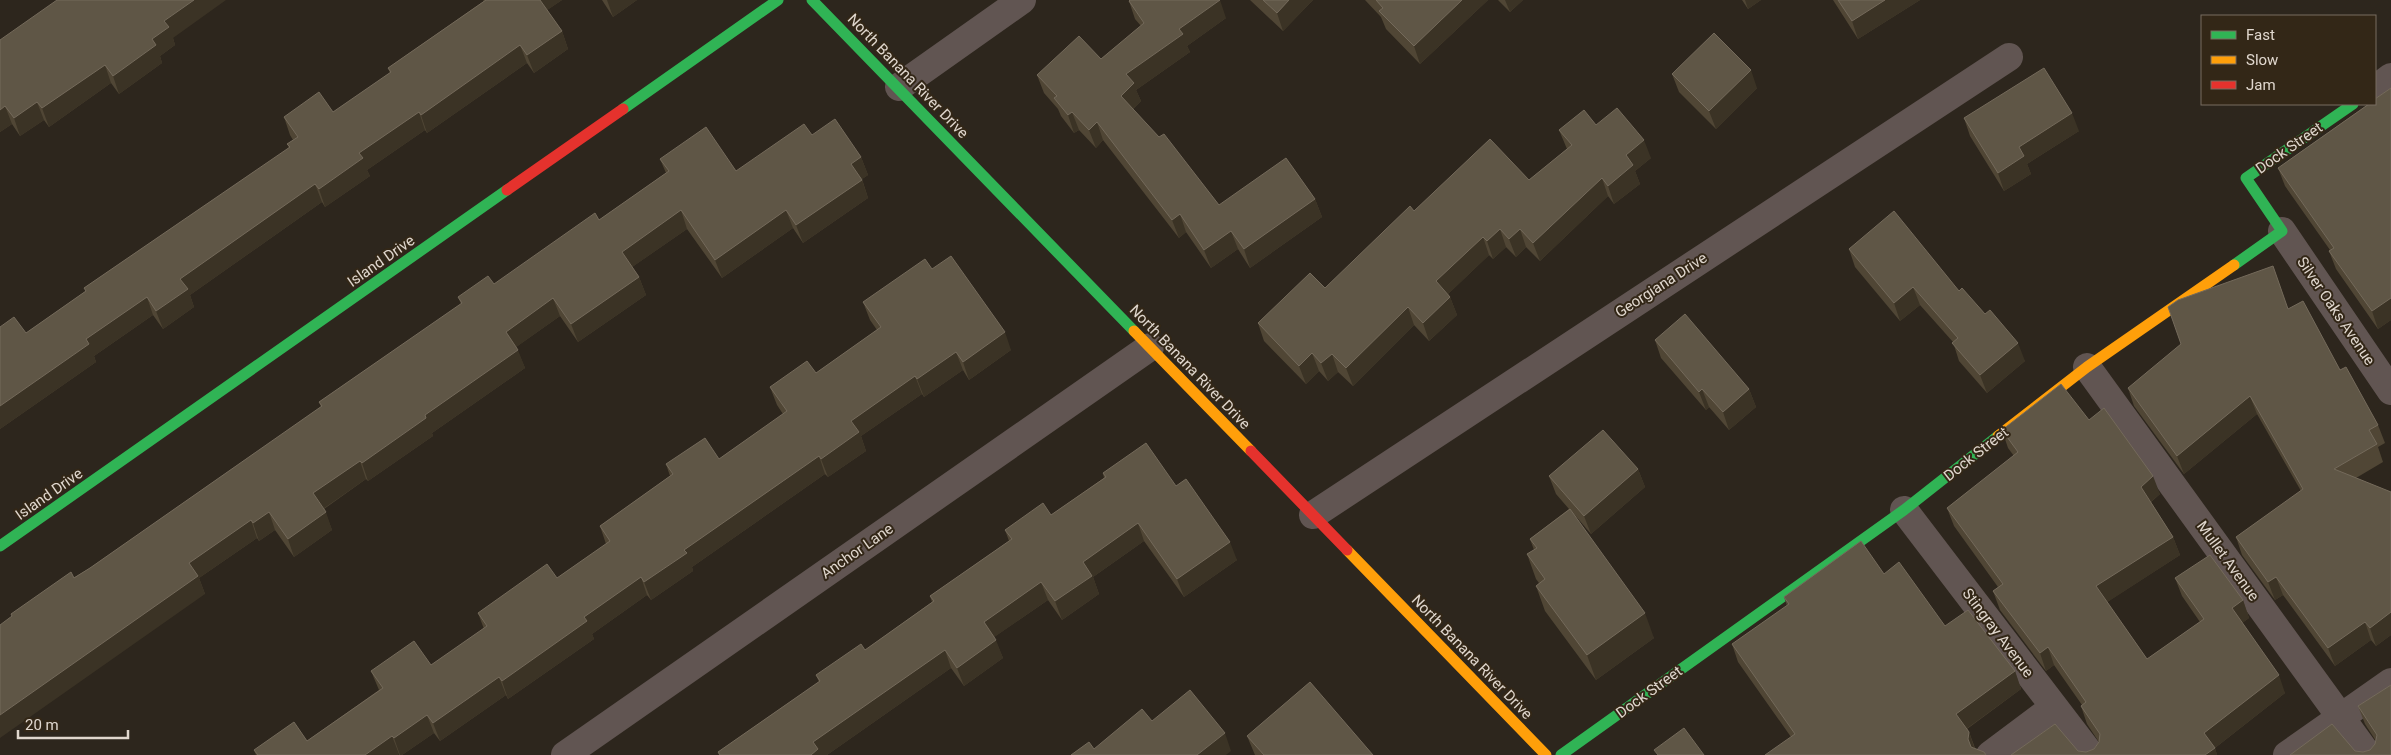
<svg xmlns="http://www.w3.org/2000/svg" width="2391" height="755" font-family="Roboto,sans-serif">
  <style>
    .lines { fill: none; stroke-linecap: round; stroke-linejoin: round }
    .street { stroke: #615552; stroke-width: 28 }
    .fast { stroke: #30b455; stroke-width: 11 }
    .slow { stroke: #ff9f0a; stroke-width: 11 }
    .jam { stroke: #e5322d; stroke-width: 11 }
    .wall { fill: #504635 }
    .shaded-wall { fill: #3b3325 }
    .building { fill: #5f5646; stroke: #746a5b }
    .labels { text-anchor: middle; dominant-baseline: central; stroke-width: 4; stroke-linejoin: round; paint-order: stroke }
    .street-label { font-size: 15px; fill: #e0d7ce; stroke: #332717 }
  </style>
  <rect width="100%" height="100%" fill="#2d261d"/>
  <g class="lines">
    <!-- street -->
    <path class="street" d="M899,87L1022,0
      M2375,89L2391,77
      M2282,231L2391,391
      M2087,367L2368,755
      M1904,510L2091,755
      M1313,515L2009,57
      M565,755L1150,347
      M1990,755L2054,707
      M2287,755L2391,682"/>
    <!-- fast -->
    <path class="fast" d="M812,0L1134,331
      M623,109L778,0
      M2234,265L2282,231L2246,178L2353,104
      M0,546L507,190
      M1561,755L1904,510L1998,436"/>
    <!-- slow -->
    <path class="slow" d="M1134,331L1251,451
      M1998,436L2087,367L2234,265
      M1347,550L1546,755"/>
    <!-- jam -->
    <path class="jam" d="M507,190L623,109
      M1251,451L1347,550"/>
  </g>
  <!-- wall -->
  <path class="wall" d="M483,0H562L547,10L562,31L568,49L534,73L527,63L427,133L425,130L367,170L370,176L325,207L322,202L190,295L194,307L163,329L153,315L94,356L96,362L0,429V327L26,333L86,291L84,288L289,148L287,144L293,140L290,135L284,117L333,112L390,73L388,68L484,1Z
    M602,0H637L613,17Z
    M1250,0H1313L1283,31Z
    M1365,0H1488L1420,64L1386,29L1381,17Z
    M1498,0H1523L1510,12Z
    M1742,0H1761L1748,9Z
    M1833,0H1920L1858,39Z
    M1129,1L1226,18L1187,46L1190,52L1136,90L1141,101L1133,109L1219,205L1315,199L1322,217L1250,268L1238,249L1211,268L1186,232L1179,238L1103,140L1096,148L1079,130L1074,133L1061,116L1058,109L1044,93L1037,75L1101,59L1141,26L1135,19Z
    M173,38L175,45L160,56L162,63L119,94L111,83L49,127L44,120L20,136L12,124L0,132V40Z
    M1672,74L1757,88L1716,129L1679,92Z
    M2391,88V320L2378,329L2336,269L2329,251L2330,250L2285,186L2278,168Z
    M1964,118L2079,131L2027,164L2031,174L2004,191L1970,136Z
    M1596,125L1651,158L1635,171L1640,184L1614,204L1608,196L1540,261L1526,247L1516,257L1506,247L1493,259L1489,255L1448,294L1450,297L1457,315L1429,341L1414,325L1353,386L1338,372L1328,381L1319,371L1306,384L1264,341L1258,323L1325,288L1414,211L1529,180L1567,149L1559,130Z
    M812,135L861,157L868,175L862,179L868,198L803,243L793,228L722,278L687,229L632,267L639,277L646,295L578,342L560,316L516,347L525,368L432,433L433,436L368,481L366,479L324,509L332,530L294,557L275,530L259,541L257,538L199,578L205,594L12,616L11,614L90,568L321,407L319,402L461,304L458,297L494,284L599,220L666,173L660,159L736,171Z
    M1849,249L1959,291L2025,361L1987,393L1959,361L1953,342L1920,305L1900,321L1855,267Z
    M932,269L1011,350L969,380L963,370L924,397L922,394L861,436L866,451L828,477L825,474L692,567L693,571L651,600L647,595L592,634L594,639L508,699L506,695L440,741L434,733L402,755H399V754L397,755H256L254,750L307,741L379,690L371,671L431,665L484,629L478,613L557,578L606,544L600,526L670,476L666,464L719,459L783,414L777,405L770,387L816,373L877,330L870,320L863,302Z
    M2288,309L2340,370L2378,425L2385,443L2378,447L2383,462L2356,478L2391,492V635L2376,646L2371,640L2335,666L2283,595L2275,600L2242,555L2236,537L2301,491L2257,414L2184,474L2134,406L2128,388Z
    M1655,340L1749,389L1756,407L1729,430L1709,407L1706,410L1661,358Z
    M2089,420L2160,494L2151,502L2173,537L2180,555L2107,602L2147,659L2200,622L2182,596L2175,578L2243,600L2249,618L2242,623L2285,693L2215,748L2217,755H2011L2078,751L2086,752L2094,749L2099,742L2087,724L2081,706L2082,705L2054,665L2046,671L2000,610L1993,591L1998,587L1954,526L1947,508L2014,456L2008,448L2002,430Z
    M1638,469L1645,487L1591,534L1574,514L1654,638L1596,680L1545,611L1536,586L1539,583L1536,579L1527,554L1534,550L1530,539L1569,509L1556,494L1549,476Z
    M1103,473L1176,486L1237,560L1184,597L1144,541L1093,577L1099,594L1062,620L1048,600L994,637L1003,658L964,686L951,668L827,755H719L718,752L819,682L816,675L865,650L932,602L930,596L1009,541L1005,530L1051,515L1104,478Z
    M1884,574L1945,626L2015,671L2021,689L1967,729L1969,732L1975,748L1791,737L1738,662L1732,644L1787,606L1784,597Z
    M2358,706L2391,755H2290L2355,751L2363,752L2370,750L2375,744L2376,741L2365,724Z
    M1247,736L1373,755H1255Z"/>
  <!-- shaded-wall -->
  <path class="shaded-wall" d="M194,0H226L173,38L175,45L160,56L162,63L119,94L113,76L152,39L164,21Z
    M538,0H562L543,13Z
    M607,0H637L613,17Z
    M1220,0L1226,18L1187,46L1190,52L1136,90L1141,101L1127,114L1121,96L1126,74L1179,29Z
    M1289,0H1313L1283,31L1277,13Z
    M1462,0H1488L1420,64L1414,46Z
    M1505,0H1523L1510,12Z
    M1745,0H1761L1748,9Z
    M1885,0H1920L1858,39L1852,21Z
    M562,31L568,49L534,73L527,55Z
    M520,45L527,63L427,133L421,115Z
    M105,65L111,83L49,127L42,108Z
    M1751,70L1757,88L1716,129L1709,111Z
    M37,102L44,120L20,136L14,118Z
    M5,106L12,124L0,132V110Z
    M419,112L425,130L367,170L370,176L325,207L319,189L359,153Z
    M1072,112L1079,130L1074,133L1068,115Z
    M2072,113L2079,131L2027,164L2031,174L2004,191L1998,173L2019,147Z
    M1097,122L1103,140L1096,148L1089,130Z
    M1644,140L1651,158L1635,171L1640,184L1614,204L1608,186L1626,155Z
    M861,157L868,175L858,182L851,164Z
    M1602,178L1608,196L1540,261L1533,243Z
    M862,180L868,198L803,243L796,225Z
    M315,184L322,202L190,295L194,307L163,329L156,311L180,279Z
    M1315,199L1322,217L1250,268L1244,249Z
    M681,210L687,229L628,270L622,252Z
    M786,210L793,228L722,278L715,260Z
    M1180,214L1186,232L1179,238L1172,220Z
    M1500,229L1506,247L1493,259L1487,241Z
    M1520,229L1526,247L1516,257L1509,239Z
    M1231,231L1238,249L1211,268L1204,250Z
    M1483,237L1489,255L1442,300L1436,281Z
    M639,277L646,295L578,342L571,324Z
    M1913,287L1920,305L1900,321L1894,303Z
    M147,297L153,315L94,356L96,362L0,429V406L86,339Z
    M1450,297L1457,315L1429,341L1423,323Z
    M553,298L560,316L512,350L506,332Z
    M2391,298V320L2378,329L2372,311Z
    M1408,307L1414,325L1353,386L1346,368Z
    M1005,332L1011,350L969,380L963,362Z
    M2018,343L2025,361L1987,393L1980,375Z
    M518,350L525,368L432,433L433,436L368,481L362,463L425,415Z
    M956,352L963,370L924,397L917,379Z
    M1312,353L1319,371L1306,384L1299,366Z
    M1332,354L1338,372L1328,381L1321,363Z
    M915,376L922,394L861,436L866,451L828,477L821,459L851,421Z
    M1702,389L1709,407L1706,410L1699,392Z
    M1749,389L1756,407L1729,430L1723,412Z
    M2250,396L2257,414L2184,474L2177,456Z
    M819,456L825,474L692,567L693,571L651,600L644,582L684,550Z
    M360,461L366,479L320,511L313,493Z
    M1638,469L1645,487L1591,534L1584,516Z
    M2153,476L2160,494L2147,505L2141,487Z
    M269,512L275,530L259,541L253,523Z
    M326,512L332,530L294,557L288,539Z
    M251,520L257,538L199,578L205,594L0,738V715L189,563Z
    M1138,523L1144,541L1093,577L1099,594L1062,620L1055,601L1083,562Z
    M2173,537L2180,555L2103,605L2096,586Z
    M1230,542L1237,560L1184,597L1177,579Z
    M641,577L647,595L592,634L594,639L508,699L502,681L584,617Z
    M2276,577L2283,595L2275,600L2268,582Z
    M1041,582L1048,600L990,640L984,622Z
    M2243,600L2249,618L2238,626L2232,608Z
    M2391,612V635L2376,646L2370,628Z
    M1645,613L1654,638L1596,680L1587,655Z
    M2365,622L2371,640L2335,666L2328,648Z
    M996,640L1003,658L964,686L957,668Z
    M2048,647L2054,665L2046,671L2040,653Z
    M945,650L951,668L827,755H811L813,742Z
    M2015,671L2021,689L1962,732L1956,714Z
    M2279,675L2285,693L2211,751L2204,733Z
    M499,677L506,695L440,741L433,723Z
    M427,715L434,733L402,755H400L394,738Z
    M1969,732L1975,750V755L1968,739Z
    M1225,733L1231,751L1226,755H1197Z
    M392,736L399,754L397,755H365Z
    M2215,748L2217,755H2205Z"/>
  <!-- building -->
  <path class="building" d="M57,0H194L164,21L169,27L152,39L156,45L113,76L105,65L42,108L37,102L14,118L5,106L0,110V40Z
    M486,0H540L562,31L527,55L520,45L421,115L419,112L359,153L363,158L319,189L315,184L180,279L188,289L156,311L147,297L86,339L89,344L0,406V327L14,317L26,333L86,291L84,288L290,147L287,144L298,137L284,117L319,92L333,112L391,72L388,68Z
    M1130,0H1220L1179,29L1183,34L1126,74L1134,83L1121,96L1159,137L1164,134L1219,205L1286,158L1315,199L1244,249L1231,231L1204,250L1180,214L1172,220L1097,122L1089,130L1072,112L1068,115L1054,98L1057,96L1037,75L1079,36L1101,59L1144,23L1129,1Z
    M1263,0H1289L1277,13Z
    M1376,0H1462L1414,46L1379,11L1383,8Z
    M1838,0H1885L1852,21Z
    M1714,33L1751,70L1709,111L1672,74Z
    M2044,68L2072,113L2019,147L2024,156L1998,173L1964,118Z
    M2391,88V298L2372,311L2329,251L2334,248L2278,168L2369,104H2375V99Z
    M1617,108L1644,140L1626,155L1633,165L1608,186L1602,178L1533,243L1520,229L1509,239L1500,229L1487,241L1483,237L1436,281L1450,297L1423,323L1408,307L1346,368L1332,354L1321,363L1312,353L1299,366L1258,323L1310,273L1325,288L1410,206L1414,211L1490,139L1529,180L1572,145L1559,130L1584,110L1596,125Z
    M835,119L861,157L851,164L862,180L796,225L786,210L715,260L681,210L622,252L639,277L571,324L553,298L506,332L518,350L425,415L426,418L362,463L360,461L313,493L326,512L288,539L269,512L253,523L251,520L189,563L198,576L0,715V625L12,616L11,614L71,572L74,578L90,568L322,406L319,402L462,303L458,297L488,276L494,284L595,213L599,220L669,171L660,159L706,127L736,171L804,124L812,135Z
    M1894,211L1959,291L1962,288L1985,314L1990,310L2018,343L1980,375L1952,343L1958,338L1913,287L1894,303L1849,249Z
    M951,256L1005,332L963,362L956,352L917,379L915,376L851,421L859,432L821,459L819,456L684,550L687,553L644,582L641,577L584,617L587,621L502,681L499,677L433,723L427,715L394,738L392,736L365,755H258L254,750L294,722L307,741L383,688L371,671L414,641L431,665L487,626L478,613L547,564L557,578L610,541L600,526L673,474L666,464L705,438L719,459L787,411L770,387L807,361L816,373L881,327L863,302L925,259L932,269Z
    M2273,266L2288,309L2303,301L2340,370L2346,367L2378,425L2369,430L2377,444L2334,469L2391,492V612L2370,628L2365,622L2328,648L2276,577L2268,582L2236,537L2303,489L2250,396L2177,456L2128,388L2181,344L2168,307L2178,300Z
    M1685,314L1749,389L1723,412L1702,389L1699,392L1655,340Z
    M2061,384L2089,420L2104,408L2153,476L2141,487L2173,537L2096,586L2147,659L2204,619L2175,578L2210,555L2243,600L2232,608L2279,675L2204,733L2215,748L2205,755H2011L2055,724L2078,751L2086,752L2094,749L2099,742L2100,734L2081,706L2086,702L2048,647L2040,653L1993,591L2003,584L1947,508L2018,452L2002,430Z
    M1603,430L1638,469L1584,516L1549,476Z
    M1146,443L1176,486L1186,479L1230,542L1177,579L1138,523L1083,562L1092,576L1055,601L1041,582L984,622L996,640L957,668L945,650L813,742L818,749L811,755H720L718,752L820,681L816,675L861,644L865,650L934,601L930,596L1012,539L1005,530L1043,503L1051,515L1106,477L1103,473Z
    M1570,509L1645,613L1587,655L1536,586L1545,579L1527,554L1537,548L1530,539Z
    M1861,541L1884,574L1899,562L1945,626L1968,610L2015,671L1956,714L1969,732L1968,739L1971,747L1984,752L1986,755H1765L1795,734L1732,644L1789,604L1784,597Z
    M1310,682L1373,755H1264L1247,736Z
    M2391,685V755H2290L2332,724L2355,751L2363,752L2370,750L2375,744L2377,735L2358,706Z
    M1190,690L1225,733L1197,755H1071L1089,742L1094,749L1142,709L1152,721Z
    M1684,728L1704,755H1658L1654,750Z"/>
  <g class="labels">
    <!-- street labels -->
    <g class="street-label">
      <text transform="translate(908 76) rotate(46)">North Banana River Drive</text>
      <text transform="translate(2289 148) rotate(-35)">Dock Street</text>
      <text transform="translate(381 261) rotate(-35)">Island Drive</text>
      <text transform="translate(1661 285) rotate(-33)">Georgiana Drive</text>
      <text transform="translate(2336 311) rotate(56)">Silver Oaks Avenue</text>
      <text transform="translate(1190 367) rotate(46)">North Banana River Drive</text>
      <text transform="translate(1976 454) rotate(-38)">Dock Street</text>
      <text transform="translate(49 494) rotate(-35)">Island Drive</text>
      <text transform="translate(857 551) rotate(-35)">Anchor Lane</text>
      <text transform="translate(2228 561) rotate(54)">Mullet Avenue</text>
      <text transform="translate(1998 633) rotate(53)">Stingray Avenue</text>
      <text transform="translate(1472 657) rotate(46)">North Banana River Drive</text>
      <text transform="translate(1649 692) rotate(-36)">Dock Street</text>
    </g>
  </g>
  <!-- legend -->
  <rect x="2201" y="15" width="175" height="90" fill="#332717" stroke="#786d60"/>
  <rect x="2211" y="31" width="25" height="8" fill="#30b455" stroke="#786d60"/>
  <text x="2246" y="40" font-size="15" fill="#e0d7ce">Fast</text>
  <rect x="2211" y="56" width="25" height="8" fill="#ff9f0a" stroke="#786d60"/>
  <text x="2246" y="65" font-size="15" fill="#e0d7ce">Slow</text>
  <rect x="2211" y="81" width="25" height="8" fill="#e5322d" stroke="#786d60"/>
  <text x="2246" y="90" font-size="15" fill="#e0d7ce">Jam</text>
  <!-- scale -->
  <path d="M18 730v8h110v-8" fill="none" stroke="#e0d7ce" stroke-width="2.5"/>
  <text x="25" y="730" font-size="15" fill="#e0d7ce" stroke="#332717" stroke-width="4" paint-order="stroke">20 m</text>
</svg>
